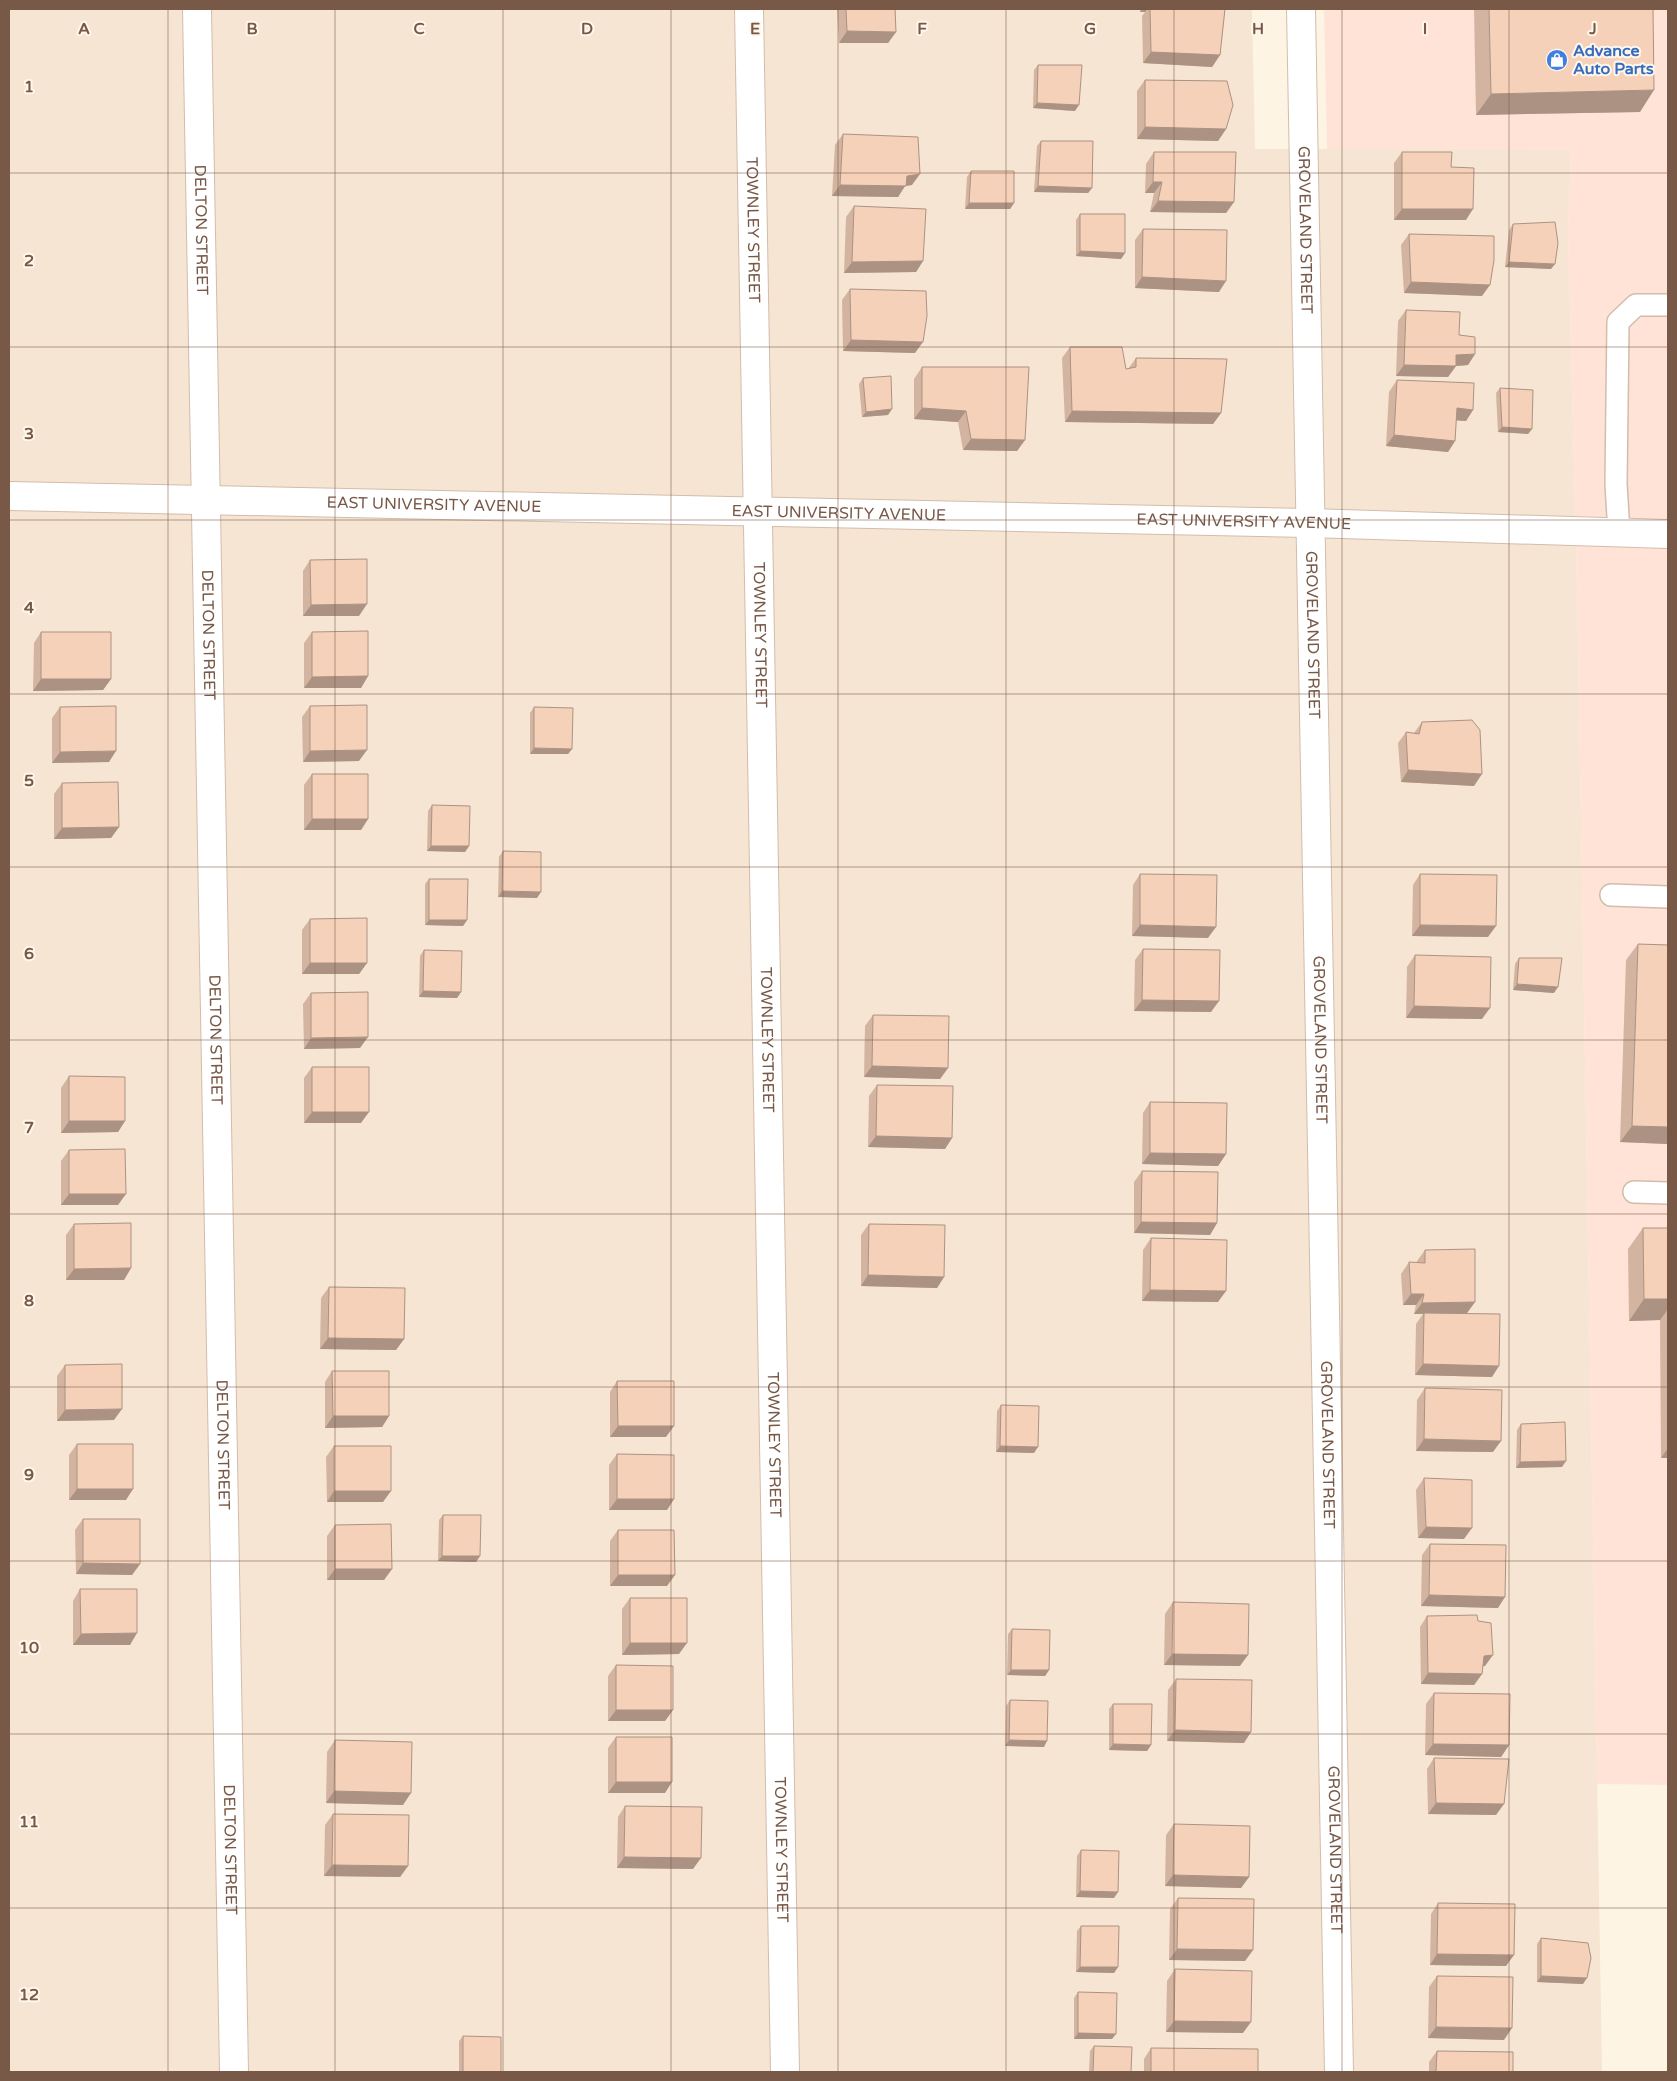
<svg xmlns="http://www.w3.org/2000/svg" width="1677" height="2081" font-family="'Varela Round',sans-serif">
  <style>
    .residential { fill: #f6e5d2 }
    .commercial { fill: #ffe3d7 }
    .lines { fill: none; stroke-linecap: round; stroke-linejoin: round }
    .service-casing { stroke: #d2bdac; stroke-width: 24 }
    .minor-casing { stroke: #d2bdac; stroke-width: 30 }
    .service { stroke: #fff; stroke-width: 21 }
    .minor { stroke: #fff; stroke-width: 28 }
    .wall { fill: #d3b4a0 }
    .shaded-wall { fill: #ac9282 }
    .building { fill: #f5d1ba; stroke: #ac9282 }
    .grid { fill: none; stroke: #785847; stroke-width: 1; stroke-opacity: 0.55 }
    .labels { text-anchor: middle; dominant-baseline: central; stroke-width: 4; stroke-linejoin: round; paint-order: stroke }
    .shop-label { font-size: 16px; font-weight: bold; fill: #366cbe; stroke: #fff7ec; text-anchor: start }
    .street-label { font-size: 16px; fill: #785847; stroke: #fff7ec }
    .grid-label { font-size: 16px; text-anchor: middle; font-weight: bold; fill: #785847; stroke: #fff7ec; stroke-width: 4; stroke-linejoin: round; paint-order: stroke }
  </style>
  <rect width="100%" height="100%" fill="#fef4e4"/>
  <!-- residential -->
  <path class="residential" d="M9,9H1252L1255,149H1571L1568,231L1577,586L1602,2072H9Z"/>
  <!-- commercial -->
  <path class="commercial" d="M1324,9H1668V1785L1597,1784L1577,586L1568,231L1571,150L1327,149Z"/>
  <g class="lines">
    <!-- service casing -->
    <g class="service-casing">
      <path id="service" d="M1619,533L1616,484L1618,322L1636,305H1668
        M1611,895L1668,897
        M1634,1192L1668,1193"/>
    </g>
    <!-- minor casing -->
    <g class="minor-casing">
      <g id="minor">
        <path id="s1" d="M197,9L234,2072"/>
        <path id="s2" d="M749,9L785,2072"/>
        <path id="s3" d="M1301,9L1339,2072"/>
        <path id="s4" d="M9,496L1310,523L1668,534"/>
      </g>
    </g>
    <!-- service -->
    <use href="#service" class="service"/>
    <!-- minor -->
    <use href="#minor" class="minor"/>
  </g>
  <!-- wall -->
  <path class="wall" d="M837,9H895L896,32L888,43H839Z
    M1140,9H1225L1220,55L1212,67L1143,63L1142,16L1145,12H1140Z
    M1474,9H1653L1640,112L1476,115Z
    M1038,65L1075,111L1033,108L1034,70Z
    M1145,80L1226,129L1218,141L1137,139V91Z
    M843,134L912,185L905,186L898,197L832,196L835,145Z
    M1041,141L1092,188L1088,193L1034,192L1037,146Z
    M1154,152L1234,202L1226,213L1150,212L1154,193H1145L1146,164Z
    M1402,152L1451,167L1466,220H1394V163Z
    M971,171L1014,203L1010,209H965L967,177Z
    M854,206L923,261L916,272L844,273L846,217Z
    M1080,214L1125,253L1121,259L1076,256V220Z
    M1513,224L1551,269L1505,267L1509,230Z
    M1143,229L1219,292L1135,288V240Z
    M1409,234L1482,296L1404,293L1401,245Z
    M850,289L915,353L843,351L842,300Z
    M1406,310L1459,335L1475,354L1468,365L1456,366L1448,377L1396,376L1398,321Z
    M1070,347L1126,369H1128L1136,358L1221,413L1213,424L1065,422L1062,358Z
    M922,367L1025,440L1017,451L963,450L958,422L914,419V379Z
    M863,378L888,415L862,417L859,384Z
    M1397,380L1473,410L1466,421L1456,420L1455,441L1448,452L1386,446L1389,392Z
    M1500,388L1532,429L1528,434L1498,432L1496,393Z
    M310,560L359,616H303V571Z
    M41,632L111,679L103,690L33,691L34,643Z
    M312,632L368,676L361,688H304V643Z
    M310,706L359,761L303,762L302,717Z
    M60,707L109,762L52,763V718Z
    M534,707L572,749L568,754H530V713Z
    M1422,722L1474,786L1401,782L1398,743L1406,732L1414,733Z
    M312,774L368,819L361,830H304V785Z
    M62,783L119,827L111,838L54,839V794Z
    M432,805L469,846L465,852L427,851L428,811Z
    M503,851L537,898L498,897L499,857Z
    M1140,874L1208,938L1132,936L1133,885Z
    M1420,874L1488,937L1412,936L1413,885Z
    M429,879L467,920L463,926L425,925V884Z
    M310,919L367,963L359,974H302V930Z
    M1638,944L1668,945V1144L1620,1142L1626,960Z
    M1143,949L1211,1012L1134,1011L1135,960Z
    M424,950L461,992L457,998L419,997L420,956Z
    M1415,955L1482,1019L1406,1018L1407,967Z
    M1519,958L1554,993L1513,990L1515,964Z
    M311,993L360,1048L304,1049L303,1004Z
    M873,1015L948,1068L940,1079L864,1077L865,1026Z
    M312,1067L361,1123H304V1078Z
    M69,1076L125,1121L118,1132L61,1133V1088Z
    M877,1085L952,1138L945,1149L868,1147L869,1096Z
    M1150,1102L1226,1154L1218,1166L1142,1164L1143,1113Z
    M69,1150L118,1205H61V1161Z
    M1142,1171L1217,1223L1210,1235L1134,1233V1182Z
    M74,1224L131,1268L124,1280H66V1235Z
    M869,1224L944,1277L937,1288L861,1286V1235Z
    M1643,1228H1668V1458H1661L1660,1320L1629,1321L1628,1249Z
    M1151,1238L1218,1302L1142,1301L1143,1250Z
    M1425,1250L1475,1302L1467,1313L1446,1314L1492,1377L1415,1375L1416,1324L1423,1314H1414L1416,1305H1403L1401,1274L1409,1262L1417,1263V1261Z
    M329,1287L404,1339L396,1350L320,1349L321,1298Z
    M65,1365L114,1420L57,1421V1376Z
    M332,1371L389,1416L382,1427L325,1428V1382Z
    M617,1381L666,1437H610V1392Z
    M1425,1388L1493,1452L1416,1451L1417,1400Z
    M1001,1405L1034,1453L996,1452L997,1411Z
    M1521,1424L1562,1467L1516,1468L1517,1430Z
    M77,1444L126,1500H69V1455Z
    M334,1446L383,1502H327L326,1457Z
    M617,1454L674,1499L667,1510H609V1465Z
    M1424,1478L1464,1539L1418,1538L1416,1490Z
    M443,1515L480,1556L476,1562L438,1561L439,1520Z
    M83,1519L140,1564L132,1575L76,1574L75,1530Z
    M335,1525L392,1569L384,1580H327V1536Z
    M618,1530L667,1586H610V1541Z
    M1430,1544L1498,1608L1421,1606L1422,1555Z
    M80,1589L130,1645H73V1601Z
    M630,1598L679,1654L622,1655V1609Z
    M1173,1602L1240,1666L1164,1665L1165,1614Z
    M1427,1616L1478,1621L1485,1666H1483L1482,1674L1474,1685L1421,1684L1420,1627Z
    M1012,1629L1049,1670L1045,1676L1007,1675L1008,1634Z
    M616,1665L673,1710L665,1721H608V1676Z
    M1176,1679L1244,1743L1167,1741L1168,1690Z
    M1434,1693L1509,1745L1501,1757L1425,1755L1426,1704Z
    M1010,1700L1044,1747L1005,1746L1006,1706Z
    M1113,1704L1151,1745L1147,1751L1109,1750V1709Z
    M616,1737L665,1793H608V1748Z
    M335,1740L403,1805L326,1803L327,1752Z
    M1434,1758L1496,1815L1428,1814L1427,1769Z
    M625,1806L693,1869L617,1868L618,1817Z
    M333,1814L408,1866L400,1877L324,1876L325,1825Z
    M1174,1824L1249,1877L1241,1888L1165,1886L1166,1835Z
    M1081,1850L1114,1898L1076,1897L1077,1856Z
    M1178,1898L1253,1950L1245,1961L1169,1960L1170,1909Z
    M1438,1903L1506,1966L1430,1965L1431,1914Z
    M1081,1926L1118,1967L1114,1973L1076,1972L1077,1931Z
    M1541,1938L1583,1984L1537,1982V1944Z
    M1175,1969L1243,2033L1166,2032L1167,1981Z
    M1437,1976L1504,2040L1428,2038L1429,1987Z
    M1078,1992L1112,2039H1074V1998Z
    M463,2036L501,2072H459V2041Z
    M1094,2046L1131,2072H1089L1090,2051Z
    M1151,2048L1258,2072H1144V2059Z
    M1437,2051L1513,2072H1429V2062Z"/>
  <!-- shaded-wall -->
  <path class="shaded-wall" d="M1142,9H1147L1145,12H1140Z
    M847,31L896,32L888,43H839Z
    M1151,52L1220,55L1212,67L1143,63Z
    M1654,90L1640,112L1476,115L1491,94Z
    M1037,103L1079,105L1075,111L1033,108Z
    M1145,127L1226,129L1218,141L1137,139Z
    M920,174L912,185L905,186L898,197L832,196L840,185L907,176Z
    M1153,182H1162L1154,193H1145Z
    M1038,186L1092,188L1088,193L1034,192Z
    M1158,201L1234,202L1226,213L1150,212Z
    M969,203H1014L1010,209H965Z
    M1402,209H1473L1466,220H1394Z
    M1080,251L1125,253L1121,259L1076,256Z
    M923,261L916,272L844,273L852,262Z
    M1509,262L1555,264L1551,269L1505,267Z
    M1142,277L1226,281L1219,292L1135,288Z
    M1411,282L1490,285L1482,296L1404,293Z
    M851,340L923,342L915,353L843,351Z
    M1475,354L1468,365L1456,366L1448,377L1396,376L1404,365L1456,355Z
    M922,408L966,411L958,422L914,419Z
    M1457,408L1473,410L1466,421L1449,420Z
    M892,409L888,415L862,417L866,412Z
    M1072,411L1221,413L1213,424L1065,422Z
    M1502,427L1532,429L1528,434L1498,432Z
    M1394,435L1455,441L1448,452L1386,446Z
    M971,439L1025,440L1017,451L963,450Z
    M367,604L359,616H303L311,605Z
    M368,676L361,688H304L312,677Z
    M41,679H111L103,690L33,691Z
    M534,748L572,749L568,754H530Z
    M367,750L359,761L303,762L310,751Z
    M116,751L109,762L52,763L60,752Z
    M1408,770L1482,774L1474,786L1401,782Z
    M312,819H368L361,830H304Z
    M119,827L111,838L54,839L62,828Z
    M431,846H469L465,852L427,851Z
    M502,891L541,892L537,898L498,897Z
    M429,920H467L463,926L425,925Z
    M1140,925L1216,927L1208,938L1132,936Z
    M1420,925L1496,926L1488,937L1412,936Z
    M310,963H367L359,974H302Z
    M1517,984L1558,987L1554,993L1513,990Z
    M423,991L461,992L457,998L419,997Z
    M1142,1000L1219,1001L1211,1012L1134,1011Z
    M1414,1006L1490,1008L1482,1019L1406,1018Z
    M368,1037L360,1048L304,1049L311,1038Z
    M872,1066L948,1068L940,1079L864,1077Z
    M312,1112H369L361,1123H304Z
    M69,1121H125L118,1132L61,1133Z
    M1632,1126L1668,1127V1144L1620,1142Z
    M876,1136L952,1138L945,1149L868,1147Z
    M1150,1153L1226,1154L1218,1166L1142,1164Z
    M69,1194H126L118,1205H61Z
    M1141,1222L1217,1223L1210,1235L1134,1233Z
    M131,1268L124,1280H66L74,1269Z
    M868,1275L944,1277L937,1288L861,1286Z
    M1150,1290L1226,1291L1218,1302L1142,1301Z
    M1411,1294H1424L1416,1305H1403Z
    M1644,1299H1668V1309L1660,1320L1629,1321Z
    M1475,1302L1467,1313L1414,1314L1422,1303Z
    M328,1338L404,1339L396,1350L320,1349Z
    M1423,1364L1499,1366L1492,1377L1415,1375Z
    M122,1409L114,1420L57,1421L65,1410Z
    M333,1416H389L382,1427L325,1428Z
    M618,1426H674L666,1437H610Z
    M1424,1439L1501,1441L1493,1452L1416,1451Z
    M1000,1446L1038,1447L1034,1453L996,1452Z
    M1668,1448V1458H1661Z
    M1566,1461L1562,1467L1516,1468L1520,1462Z
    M77,1489H133L126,1500H69Z
    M334,1491H391L383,1502H327Z
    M617,1499H674L667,1510H609Z
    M1426,1527L1472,1528L1464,1539L1418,1538Z
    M442,1556H480L476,1562L438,1561Z
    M83,1563L140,1564L132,1575L76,1574Z
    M335,1569H392L384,1580H327Z
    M618,1575H675L667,1586H610Z
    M1429,1595L1505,1597L1498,1608L1421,1606Z
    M137,1633L130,1645H73L81,1634Z
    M630,1643H687L679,1654L622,1655Z
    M1172,1654L1248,1655L1240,1666L1164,1665Z
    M1493,1655L1485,1666L1477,1667L1484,1656Z
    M1011,1670H1049L1045,1676L1007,1675Z
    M1428,1673L1482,1674L1474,1685L1421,1684Z
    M616,1710H673L665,1721H608Z
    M1175,1730L1251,1732L1244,1743L1167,1741Z
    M1009,1740L1047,1741L1044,1747L1005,1746Z
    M1113,1744L1151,1745L1147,1751L1109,1750Z
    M1433,1744L1509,1745L1501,1757L1425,1755Z
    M616,1782H672L665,1793H608Z
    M334,1791L411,1793L403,1805L326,1803Z
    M1436,1803L1504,1804L1496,1815L1428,1814Z
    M624,1857L701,1858L693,1869L617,1868Z
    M332,1865L408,1866L400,1877L324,1876Z
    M1173,1875L1249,1877L1241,1888L1165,1886Z
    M1080,1891L1118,1892L1114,1898L1076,1897Z
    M1177,1949L1253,1950L1245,1961L1169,1960Z
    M1437,1954L1514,1955L1506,1966L1430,1965Z
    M1080,1967H1118L1114,1973L1076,1972Z
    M1541,1976L1587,1978L1583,1984L1537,1982Z
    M1174,2021L1251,2022L1243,2033L1166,2032Z
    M1436,2027L1512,2028L1504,2040L1428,2038Z
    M1078,2033L1116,2034L1112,2039H1074Z"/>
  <!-- building -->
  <path class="building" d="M846,9H895L896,32L847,31Z
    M1150,9H1225L1220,55L1151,52Z
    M1489,9H1653L1654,90L1491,94Z
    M1038,65H1082L1079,105L1037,103Z
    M1145,80L1227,81L1233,105L1226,129L1145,127Z
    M843,134L918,137L920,174L907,176L906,186L840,185Z
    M1041,141H1093L1092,188L1038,186Z
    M1154,152H1236L1234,202L1158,201L1162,182H1153Z
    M1402,152H1452L1451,167L1474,168L1473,209H1402Z
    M971,171H1014V203H969Z
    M854,206L926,209L923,261L852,262Z
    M1080,214H1125V253L1080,251Z
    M1555,222L1558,243L1555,264L1509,262L1513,224Z
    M1143,229L1227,230L1226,281L1142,277Z
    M1409,234L1494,236V260L1490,285L1411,282Z
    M850,289L926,291L927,316L923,342L851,340Z
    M1406,310L1460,312L1459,335L1475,337V354L1456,355V366L1404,365Z
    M1070,347H1122L1126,369L1136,367V358L1227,359L1221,413L1072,411Z
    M922,367H1029L1025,440L971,439L966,411L922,408Z
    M891,376L892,409L866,412L863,378Z
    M1397,380L1474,383L1473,410L1457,408L1455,441L1394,435Z
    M1500,388L1533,390L1532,429L1502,427Z
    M367,559V604L311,605L310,560Z
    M368,631V676L312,677V632Z
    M41,632H111V679H41Z
    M367,705V750L310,751V706Z
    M116,706V751L60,752V707Z
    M534,707L573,708L572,749L534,748Z
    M1472,720L1480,730L1482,774L1408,770L1406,732L1419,734L1422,722Z
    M312,774H368V819H312Z
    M118,782L119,827L62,828V783Z
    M432,805L470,806L469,846H431Z
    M503,851L541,852V892L502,891Z
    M1140,874L1217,875L1216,927L1140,925Z
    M1420,874L1497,875L1496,926L1420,925Z
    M429,879H468L467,920H429Z
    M367,918V963H310V919Z
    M1638,944L1668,945V1127L1632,1126Z
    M1143,949L1220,950L1219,1001L1142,1000Z
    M424,950L462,951L461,992L423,991Z
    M1415,955L1491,957L1490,1008L1414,1006Z
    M1519,958H1562L1558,987L1517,984Z
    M368,992V1037L311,1038V993Z
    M873,1015L949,1016L948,1068L872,1066Z
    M312,1067H369V1112H312Z
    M69,1076L125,1077V1121H69Z
    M877,1085L953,1086L952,1138L876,1136Z
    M1150,1102L1227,1103L1226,1154L1150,1153Z
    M125,1149L126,1194H69V1150Z
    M1142,1171L1218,1172L1217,1223L1141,1222Z
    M131,1223V1268L74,1269V1224Z
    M869,1224L945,1225L944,1277L868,1275Z
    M1643,1228H1668V1299H1644Z
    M1151,1238L1227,1240L1226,1291L1150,1290Z
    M1475,1249V1302L1422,1303L1424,1294H1411L1409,1262L1425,1263V1250Z
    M329,1287L405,1288L404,1339L328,1338Z
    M1424,1313L1500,1314L1499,1366L1423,1364Z
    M122,1364V1409L65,1410V1365Z
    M332,1371H389V1416H333Z
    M617,1381H674V1426H618Z
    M1425,1388L1502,1390L1501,1441L1424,1439Z
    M1001,1405L1039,1406L1038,1447L1000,1446Z
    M1565,1422L1566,1461L1520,1462L1521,1424Z
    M77,1444H133V1489H77Z
    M334,1446H391V1491H334Z
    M617,1454L674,1455V1499H617Z
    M1424,1478L1472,1480V1528L1426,1527Z
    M443,1515H481L480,1556H442Z
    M83,1519H140V1564L83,1563Z
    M391,1524L392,1569H335V1525Z
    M618,1530H674L675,1575H618Z
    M1430,1544L1506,1545L1505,1597L1429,1595Z
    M80,1589H137V1633L81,1634Z
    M630,1598H687V1643H630Z
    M1173,1602L1249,1604L1248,1655L1172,1654Z
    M1477,1615L1478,1621L1491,1623L1493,1655L1484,1656L1482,1674L1428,1673L1427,1616Z
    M1012,1629L1050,1630L1049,1670H1011Z
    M616,1665L673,1666V1710H616Z
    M1176,1679L1252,1680L1251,1732L1175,1730Z
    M1434,1693L1510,1694L1509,1745L1433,1744Z
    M1010,1700L1048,1701L1047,1741L1009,1740Z
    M1113,1704H1152L1151,1745L1113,1744Z
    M616,1737H672V1782H616Z
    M335,1740L412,1742L411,1793L334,1791Z
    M1434,1758L1509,1759L1504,1804L1436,1803Z
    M625,1806L702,1807L701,1858L624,1857Z
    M333,1814L409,1815L408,1866L332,1865Z
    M1174,1824L1250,1826L1249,1877L1173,1875Z
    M1081,1850L1119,1851L1118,1892L1080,1891Z
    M1178,1898L1254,1899L1253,1950L1177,1949Z
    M1438,1903L1515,1904L1514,1955L1437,1954Z
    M1081,1926H1119L1118,1967H1080Z
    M1541,1938L1588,1943L1591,1958L1587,1978L1541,1976Z
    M1175,1969L1252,1971L1251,2022L1174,2021Z
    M1437,1976L1513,1977L1512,2028L1436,2027Z
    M1078,1992L1117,1993L1116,2034L1078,2033Z
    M463,2036L501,2037V2072H463Z
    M1094,2046L1132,2047L1131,2072H1093Z
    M1151,2048L1258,2049V2072H1151Z
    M1437,2051L1513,2052V2072H1436Z"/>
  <!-- grid -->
  <path class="grid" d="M168,9V2072M335,9V2072M503,9V2072M671,9V2072M838,9V2072M1006,9V2072M1174,9V2072M1342,9V2072M1509,9V2072M9,173H1668M9,347H1668M9,520H1668M9,694H1668M9,867H1668M9,1040H1668M9,1214H1668M9,1387H1668M9,1561H1668M9,1734H1668M9,1908H1668"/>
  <!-- icons -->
  <defs>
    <g id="shop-disc" transform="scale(1.125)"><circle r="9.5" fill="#3f7fe0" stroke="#fff7ec"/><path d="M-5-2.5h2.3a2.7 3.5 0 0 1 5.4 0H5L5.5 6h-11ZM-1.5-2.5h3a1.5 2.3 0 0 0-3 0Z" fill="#fff"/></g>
  </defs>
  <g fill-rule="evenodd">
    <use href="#shop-disc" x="1557" y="60"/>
  </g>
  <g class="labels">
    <!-- shop labels -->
    <g class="shop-label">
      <text x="1573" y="51">Advance<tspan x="1573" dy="18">Auto Parts</tspan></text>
    </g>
    <!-- street labels -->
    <g class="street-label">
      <text stroke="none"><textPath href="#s1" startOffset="221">DELTON STREET</textPath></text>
      <text stroke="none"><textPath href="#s2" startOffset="221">TOWNLEY STREET</textPath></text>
      <text stroke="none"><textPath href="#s3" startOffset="221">GROVELAND STREET</textPath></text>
      <text stroke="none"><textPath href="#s4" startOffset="425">EAST UNIVERSITY AVENUE</textPath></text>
      <text stroke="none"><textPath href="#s4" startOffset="830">EAST UNIVERSITY AVENUE</textPath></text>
      <text stroke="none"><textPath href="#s4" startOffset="1235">EAST UNIVERSITY AVENUE</textPath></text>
      <text stroke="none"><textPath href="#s1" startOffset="626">DELTON STREET</textPath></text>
      <text stroke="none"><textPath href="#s2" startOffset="626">TOWNLEY STREET</textPath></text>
      <text stroke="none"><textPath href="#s3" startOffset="626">GROVELAND STREET</textPath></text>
      <text stroke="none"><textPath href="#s1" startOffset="1031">DELTON STREET</textPath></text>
      <text stroke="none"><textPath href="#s2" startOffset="1031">TOWNLEY STREET</textPath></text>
      <text stroke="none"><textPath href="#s3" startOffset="1031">GROVELAND STREET</textPath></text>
      <text stroke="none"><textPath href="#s1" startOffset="1436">DELTON STREET</textPath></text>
      <text stroke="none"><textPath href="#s2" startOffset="1436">TOWNLEY STREET</textPath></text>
      <text stroke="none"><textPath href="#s3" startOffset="1436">GROVELAND STREET</textPath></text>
      <text stroke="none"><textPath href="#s1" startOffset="1841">DELTON STREET</textPath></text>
      <text stroke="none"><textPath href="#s2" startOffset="1841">TOWNLEY STREET</textPath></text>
      <text stroke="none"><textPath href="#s3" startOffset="1841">GROVELAND STREET</textPath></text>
    </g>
  </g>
  <g class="grid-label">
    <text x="84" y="34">A</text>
    <text x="252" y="34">B</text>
    <text x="419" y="34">C</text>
    <text x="587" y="34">D</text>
    <text x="755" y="34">E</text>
    <text x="922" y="34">F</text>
    <text x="1090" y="34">G</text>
    <text x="1258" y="34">H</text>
    <text x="1425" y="34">I</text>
    <text x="1593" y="34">J</text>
    <text x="29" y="92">1</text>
    <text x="29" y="266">2</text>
    <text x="29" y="439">3</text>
    <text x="29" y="613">4</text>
    <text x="29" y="786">5</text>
    <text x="29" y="959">6</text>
    <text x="29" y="1133">7</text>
    <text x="29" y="1306">8</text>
    <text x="29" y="1480">9</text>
    <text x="29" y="1653">10</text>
    <text x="29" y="1827">11</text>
    <text x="29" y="2000">12</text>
  </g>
  <!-- border -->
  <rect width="1677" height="2081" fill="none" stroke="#785847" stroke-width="20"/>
</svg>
